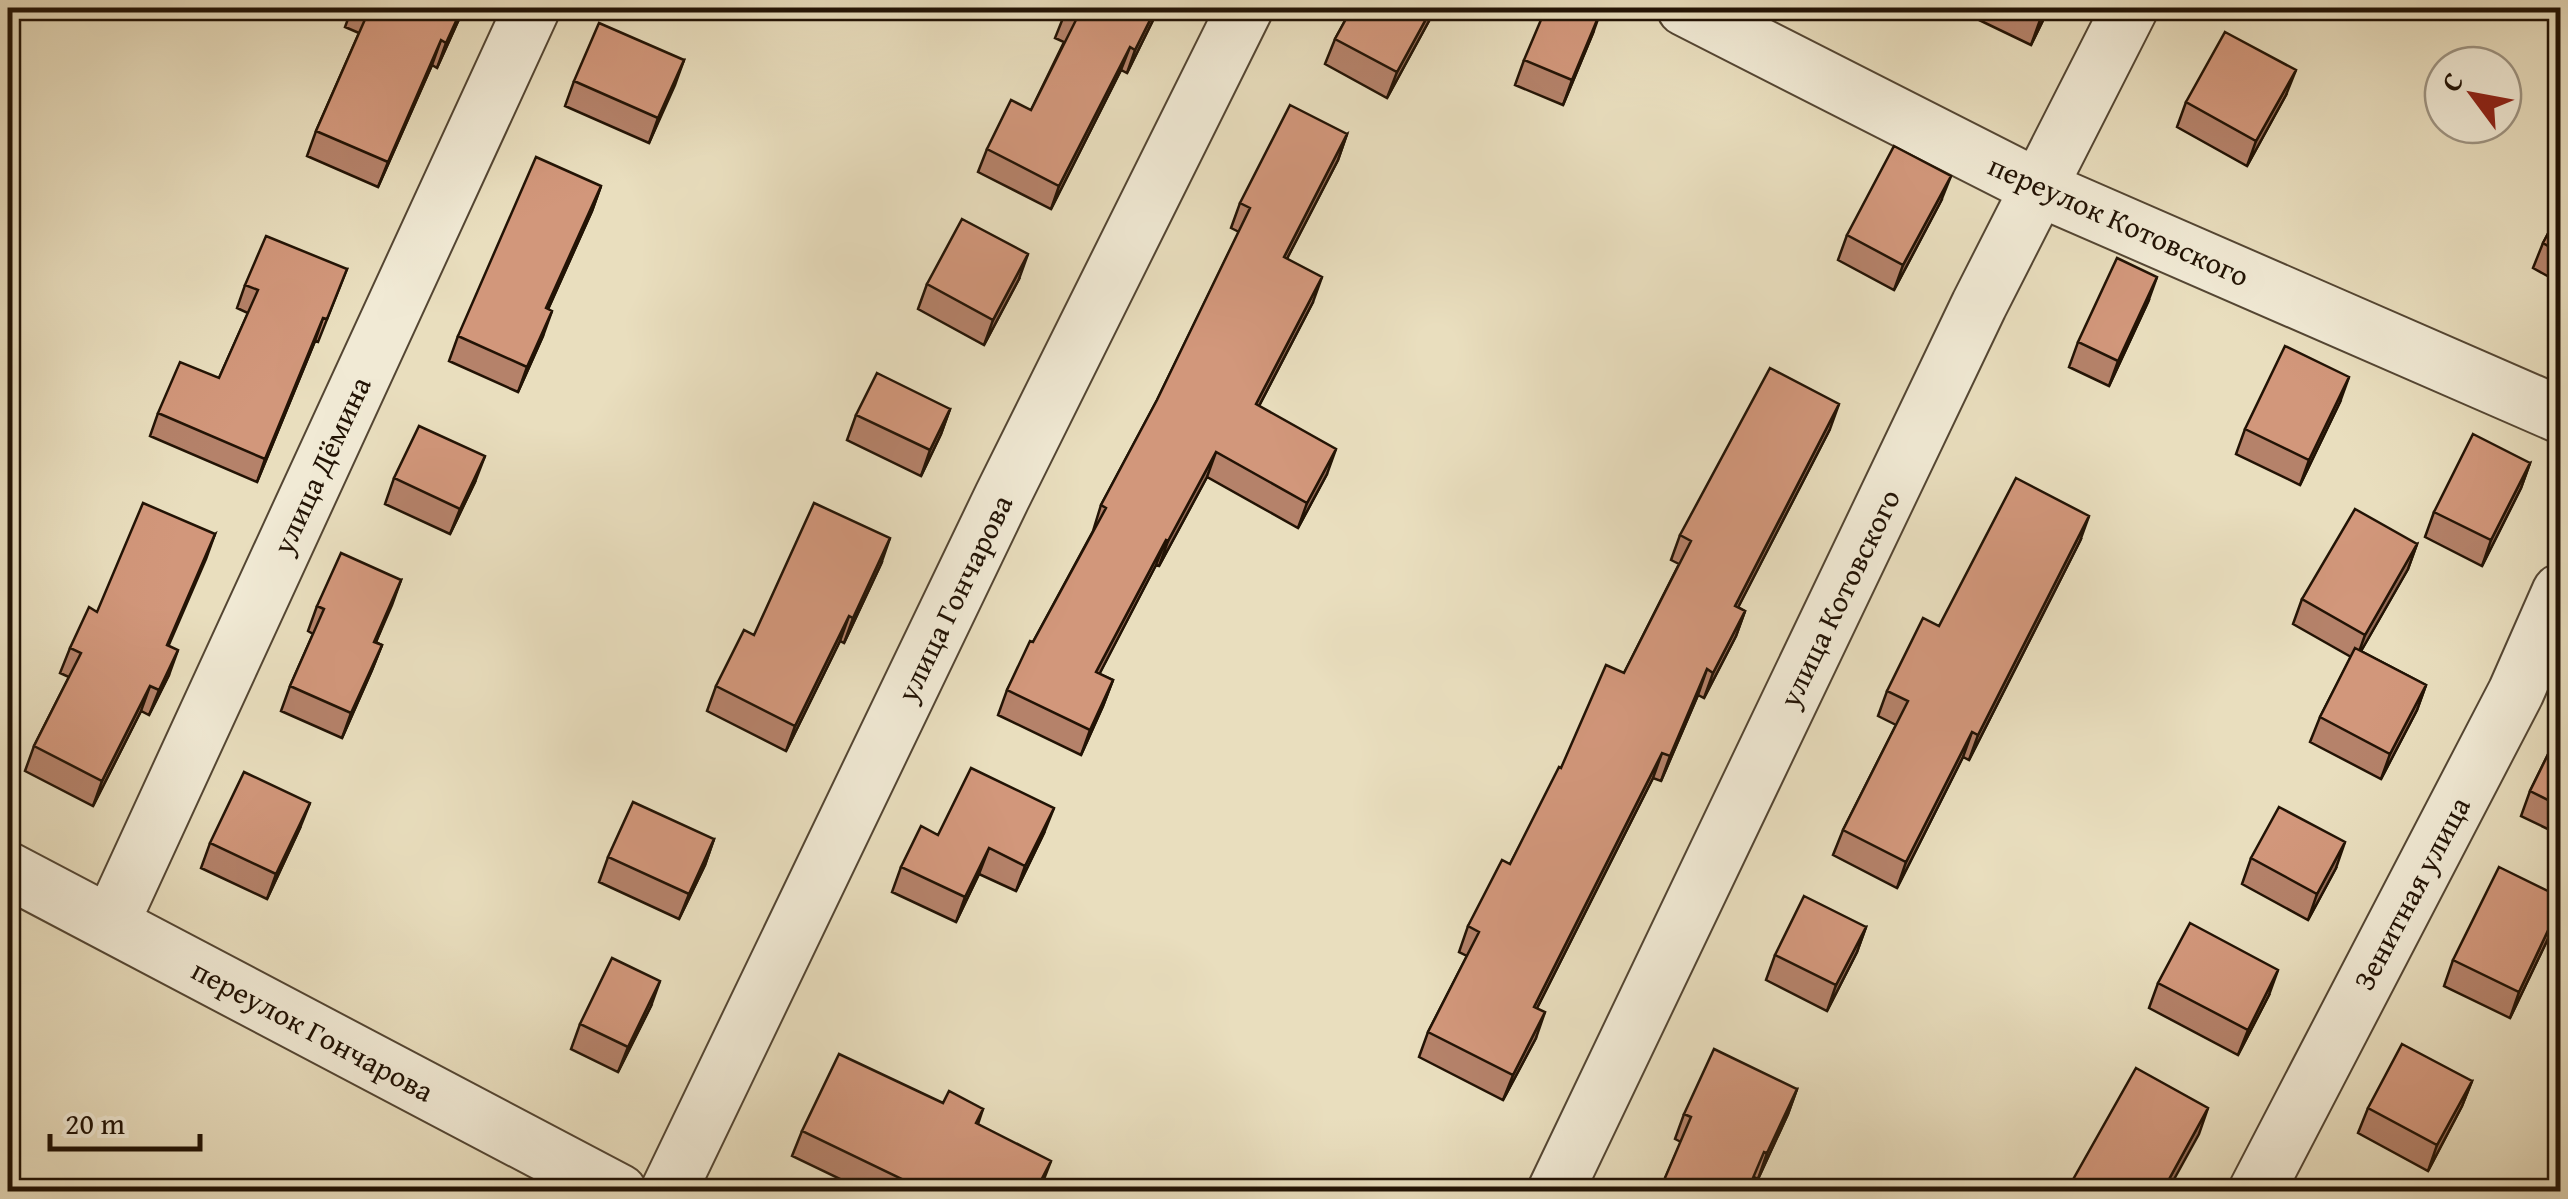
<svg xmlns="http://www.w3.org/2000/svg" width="2568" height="1199" font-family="'Gentium Book Plus',serif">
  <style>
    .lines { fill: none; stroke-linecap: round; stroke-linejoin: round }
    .street-casing { stroke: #544633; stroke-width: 59 }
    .street { stroke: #f1ead5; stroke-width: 55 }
    .wall { fill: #b5826a; stroke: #221305; stroke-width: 2.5 }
    .shaded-wall { fill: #936a56; stroke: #221305; stroke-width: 2.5 }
    .building { fill: #d2977b; stroke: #221305; stroke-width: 2.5 }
    .labels { text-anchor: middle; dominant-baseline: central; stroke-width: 8; stroke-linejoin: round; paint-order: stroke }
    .street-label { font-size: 30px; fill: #221305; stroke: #f1ead5 }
  </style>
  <rect width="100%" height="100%" fill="#e9debe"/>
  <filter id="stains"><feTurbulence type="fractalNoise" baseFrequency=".002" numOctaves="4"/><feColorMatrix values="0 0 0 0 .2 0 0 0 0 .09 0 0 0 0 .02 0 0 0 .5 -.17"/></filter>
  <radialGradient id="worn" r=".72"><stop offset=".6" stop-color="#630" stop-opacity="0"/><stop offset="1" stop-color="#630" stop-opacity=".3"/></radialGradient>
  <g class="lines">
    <!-- street casing -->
    <g class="street-casing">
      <path id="street" d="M1685,8L2039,188L2560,415
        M8,870L619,1192
        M111,923L532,8
        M668,1192L1002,497L1245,8
        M1555,1192L1979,305L2130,8
        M2256,1192L2516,692L2560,592"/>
    </g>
    <!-- street -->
    <use href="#street" class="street"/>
  </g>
  <!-- wall -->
  <path class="wall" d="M352,8H464L437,68L432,65L378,187L307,156L316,131L359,33L345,27Z
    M1067,8H1159L1127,73L1121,70L1051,209L978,172L987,149L1031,110L1064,42L1055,38Z
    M1352,8H1436L1387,98L1325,64L1335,39Z
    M1981,8H2049L2031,45L1977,19Z
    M1593,33L1563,105L1515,85L1524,60Z
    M684,60L649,143L565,106L574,81Z
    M2286,95L2247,166L2177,127L2186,102Z
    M1347,134L1338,160L1287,258L1313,302L1259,406L1327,474L1298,528L1207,477L1159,566L1156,565L1099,674L1113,680L1103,706L1081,755L998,715L1007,690L1093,531L1101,505L1157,400L1239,232L1231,228L1240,203Z
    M601,186L592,211L548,309L543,336L518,392L449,361L458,336Z
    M1941,201L1894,290L1838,260L1847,235Z
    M2560,211V283L2533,268L2543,243Z
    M347,269L318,342L315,341L257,482L150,436L158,413L219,378L248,313L237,308L245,285Z
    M1019,279L984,345L918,309L927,284Z
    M2148,302L2109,386L2069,367L2078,342Z
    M2340,402L2300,485L2236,454L2245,429Z
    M950,409L941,434L921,476L847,440L856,415Z
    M1830,429L1738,607L1745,611L1736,636L1704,698L1698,695L1661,781L1653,778L1537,1008L1536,1038L1503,1100L1419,1057L1428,1032L1467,956L1459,952L1468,926L1510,864L1561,768L1624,673L1679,564L1671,560L1680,535Z
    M2530,463L2521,488L2482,566L2425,537L2434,512Z
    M394,478L475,482L450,534L385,504Z
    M215,534L168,645L169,675L149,715L141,711L93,806L25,771L34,746L69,677L60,673L70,648L97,612Z
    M2080,541L1969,760L1963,757L1897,888L1833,855L1843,830L1896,725L1878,716L1887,691L1939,626Z
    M2417,544L2408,569L2361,651L2426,685L2417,710L2381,779L2310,742L2320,717L2351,657L2293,624L2302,599Z
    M881,564L844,643L840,641L786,751L707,711L716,686L754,635Z
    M401,580L376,642L382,645L372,670L342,738L281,711L290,686L313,634L308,631L317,606Z
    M2560,730V835L2521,816L2530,791Z
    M300,828L267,899L201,868L210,843Z
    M1044,833L1016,891L979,874L956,922L892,892L901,867L938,835Z
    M714,839L705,865L679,919L599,882L608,857Z
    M2251,858L2336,868L2308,920L2242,884Z
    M2555,924L2510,1018L2444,986L2453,960Z
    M1866,927L1857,952L1827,1011L1766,980L1775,955Z
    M2158,983L2269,995L2238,1055L2149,1008Z
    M651,1006L618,1072L571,1049L580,1024Z
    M2472,1081L2462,1106L2428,1171L2358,1133L2368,1108Z
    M1797,1089L1788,1114L1758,1179L1754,1177L1748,1192H1659L1681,1142L1675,1139L1684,1114Z
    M943,1103L983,1109L978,1124L1041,1186L1039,1192H867L792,1156L802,1131Z"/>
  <!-- shaded-wall -->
  <path class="shaded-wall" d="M462,8H464L437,68L446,43Z
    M1156,8H1159L1127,73L1135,50Z
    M1432,8H1436L1387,98L1397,72Z
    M1602,8L1593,33L1563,105L1572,80Z
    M2046,8H2049L2031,45L2040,20Z
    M441,40L432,65L378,187L388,162Z
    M1130,47L1121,70L1051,209L1059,186Z
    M684,60L675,85L649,143L658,118Z
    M2296,70L2286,95L2247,166L2256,141Z
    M1347,134L1338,160L1275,282L1284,257Z
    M1951,176L1941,201L1894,290L1903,265Z
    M601,186L592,211L537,334L546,308Z
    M1028,254L1019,279L984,345L993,320Z
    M1322,277L1313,302L1247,429L1256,404Z
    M2157,277L2148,302L2109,386L2118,361Z
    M552,311L543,336L518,392L527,367Z
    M323,318L315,341L257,482L265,459Z
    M2349,377L2340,402L2300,485L2309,460Z
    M1839,404L1830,429L1726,631L1735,606Z
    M950,409L941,434L921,476L930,450Z
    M1336,449L1327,474L1298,528L1307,503Z
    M1216,452L1207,477L1159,566L1168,541Z
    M485,456L475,482L450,534L460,509Z
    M2530,463L2521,488L2482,566L2491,540Z
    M2089,516L2080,541L1969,760L1978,735Z
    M215,534L206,559L158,670L167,645Z
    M890,538L881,564L844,643L853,618Z
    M1166,540L1156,565L1087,698L1096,672Z
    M2417,544L2408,569L2356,660L2365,635Z
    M401,580L392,605L365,667L374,642Z
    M1745,611L1736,636L1704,698L1713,673Z
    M849,616L840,641L786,751L795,726Z
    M382,645L372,670L342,738L351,713Z
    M178,650L169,675L149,715L159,690Z
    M1707,669L1698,695L1661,781L1670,756Z
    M1113,680L1103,706L1081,755L1090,730Z
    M2426,685L2417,710L2381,779L2390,754Z
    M150,686L141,711L93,806L102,781Z
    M1972,732L1963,757L1897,888L1906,862Z
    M1662,753L1653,778L1525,1032L1534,1007Z
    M310,803L300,828L267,899L276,874Z
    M1054,808L1044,833L1016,891L1025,866Z
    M714,839L705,865L679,919L689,894Z
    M2345,842L2336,868L2308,920L2317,894Z
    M989,848L979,874L956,922L965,897Z
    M2560,905L2555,924L2510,1018L2519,992Z
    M1866,927L1857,952L1827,1011L1836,985Z
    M2278,970L2269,995L2238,1055L2248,1030Z
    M660,981L651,1006L618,1072L628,1047Z
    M1545,1012L1536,1038L1503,1100L1513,1075Z
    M2472,1081L2462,1106L2428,1171L2437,1145Z
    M1797,1089L1788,1114L1758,1179L1767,1153Z
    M2208,1108L2199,1134L2167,1192H2162Z
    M1051,1161L1039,1192H1035Z"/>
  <!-- building -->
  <path class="building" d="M368,8H462L446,43L441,40L388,162L316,131L370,8Z
    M1067,8H1156L1135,50L1130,47L1059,186L987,149L1011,100L1031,110L1076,20L1064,15Z
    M1352,8H1432L1397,72L1335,39Z
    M1546,8H1602L1572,80L1524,60Z
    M2014,8H2046L2040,20Z
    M599,23L684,60L658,118L574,81Z
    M2225,32L2296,70L2256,141L2186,102Z
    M1290,105L1347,134L1284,257L1322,277L1256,404L1336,449L1307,503L1216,452L1168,541L1166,540L1096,672L1113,680L1090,730L1007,690L1030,641L1033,642L1106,508L1101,505L1157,400L1250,208L1240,203Z
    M1894,146L1951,176L1903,265L1847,235Z
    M536,157L601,186L546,308L552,311L527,367L458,336Z
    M2560,211V253L2543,243Z
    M962,219L1028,254L993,320L927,284Z
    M266,236L347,269L327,319L323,318L265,459L158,413L180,362L219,378L258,290L245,285Z
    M2117,258L2157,277L2118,361L2078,342Z
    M2285,346L2349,377L2309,460L2245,429Z
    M1770,368L1839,404L1735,606L1745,611L1713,673L1707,669L1670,756L1662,753L1534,1007L1545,1012L1513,1075L1428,1032L1479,932L1468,926L1502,860L1510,864L1559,767L1561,768L1606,665L1624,673L1691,541L1680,535Z
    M877,373L950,409L930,450L856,415Z
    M419,426L485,456L460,509L394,478Z
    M2473,434L2530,463L2491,540L2434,512Z
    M2016,478L2089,516L1978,735L1972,732L1906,862L1843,830L1908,701L1887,691L1923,618L1939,626Z
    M143,503L215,534L167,645L178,650L159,690L150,686L102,781L34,746L81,653L70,648L89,607L97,612Z
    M814,503L890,538L853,618L849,616L795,726L716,686L744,630L754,635Z
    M2355,509L2417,544L2365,635L2302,599Z
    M341,553L401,580L374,642L382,645L351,713L290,686L324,609L317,606Z
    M2355,648L2426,685L2390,754L2320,717Z
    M2560,730V806L2530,791Z
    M971,768L1054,808L1025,866L989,848L965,897L901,867L921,826L938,835Z
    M244,772L310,803L276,874L210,843Z
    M633,802L714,839L689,894L608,857Z
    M2279,807L2345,842L2317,894L2251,858Z
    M2499,867L2560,897V905L2519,992L2453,960Z
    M1804,896L1866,927L1836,985L1775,955Z
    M2190,923L2278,970L2248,1030L2158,983Z
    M612,958L660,981L628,1047L580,1024Z
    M2402,1044L2472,1081L2437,1145L2368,1108Z
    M1714,1049L1797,1089L1767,1153L1764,1152L1747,1192H1659L1691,1117L1684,1114Z
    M839,1054L943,1103L949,1091L983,1109L976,1123L1051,1161L1035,1192H898L904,1180L802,1131Z
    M2136,1068L2208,1108L2162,1192H2066Z"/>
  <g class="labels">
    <!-- street labels -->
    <g class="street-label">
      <text transform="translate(2119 220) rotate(24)">переулок Котовского</text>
      <text transform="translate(321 465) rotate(-65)">улица Дёмина</text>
      <text transform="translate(954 598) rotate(-64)">улица Гончарова</text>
      <text transform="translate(1839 598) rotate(-64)">улица Котовского</text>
      <text transform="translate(2411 893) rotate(-62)">Зенитная улица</text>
      <text transform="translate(313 1030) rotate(28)">переулок Гончарова</text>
    </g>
  </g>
  <!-- margin -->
  <rect width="2568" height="1199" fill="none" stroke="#e9debe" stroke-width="40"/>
  <rect x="10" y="10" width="2548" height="1179" fill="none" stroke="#221305" stroke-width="5"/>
  <rect x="20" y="20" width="2528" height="1159" fill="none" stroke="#221305" stroke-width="2.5"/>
  <!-- north arrow -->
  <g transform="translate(2473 95) rotate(302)"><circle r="48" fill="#f1ead5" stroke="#9e9482" stroke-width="2.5"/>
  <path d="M0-8L18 38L0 25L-18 38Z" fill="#8f2418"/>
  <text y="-15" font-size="28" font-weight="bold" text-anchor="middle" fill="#221305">С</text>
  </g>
  <!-- scale -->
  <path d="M50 1134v15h150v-15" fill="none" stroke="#221305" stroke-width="5"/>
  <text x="65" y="1134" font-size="30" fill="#221305" stroke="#f1ead5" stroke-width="8" paint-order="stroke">20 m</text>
  <rect width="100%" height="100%" filter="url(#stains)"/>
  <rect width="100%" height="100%" fill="url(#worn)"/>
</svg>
